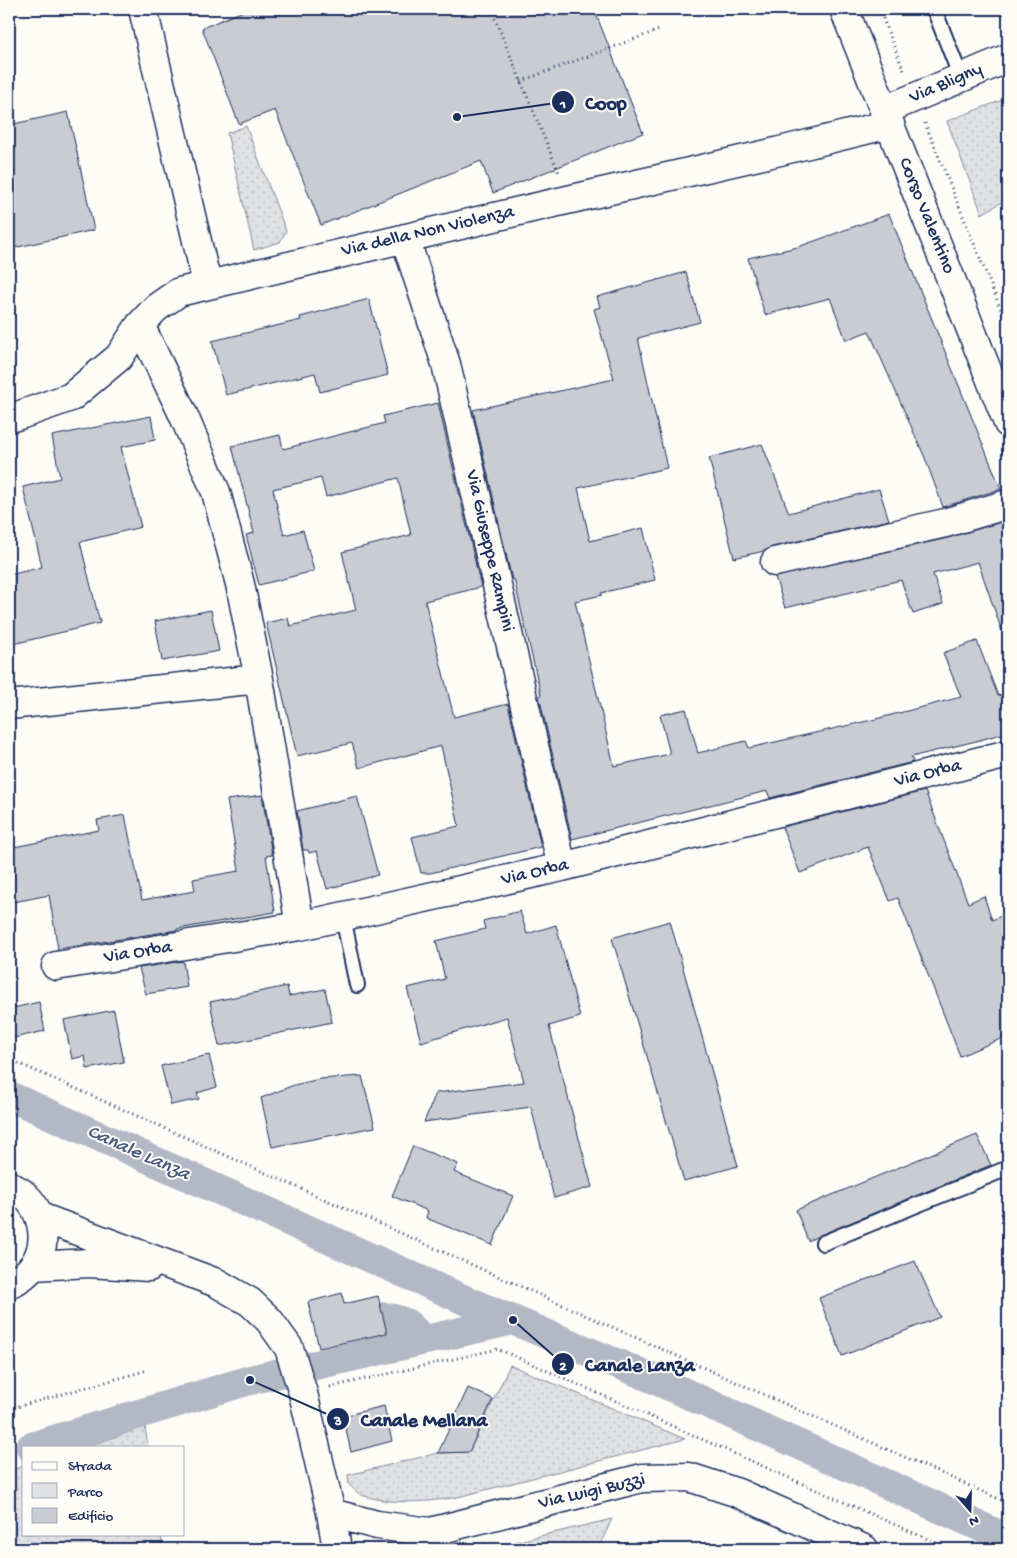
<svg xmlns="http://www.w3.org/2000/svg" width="1017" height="1558" font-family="'Gochi Hand',sans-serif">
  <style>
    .green { fill: url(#green-dots); stroke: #7e88a0 }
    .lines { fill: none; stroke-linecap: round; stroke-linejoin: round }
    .canal { stroke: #b3b8c5; stroke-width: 30 }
    .building { fill: #c9ccd3; stroke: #1b2f5e }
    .lane-casing { stroke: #1b2f5e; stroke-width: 18 }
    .street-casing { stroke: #1b2f5e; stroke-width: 31 }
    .primary-casing { stroke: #1b2f5e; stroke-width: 31 }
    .path { stroke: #1b2f5e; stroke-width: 3; stroke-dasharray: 1 4; stroke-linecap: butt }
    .lane { stroke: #fdfcf7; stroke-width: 14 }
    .street { stroke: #fdfcf7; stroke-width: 28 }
    .primary { stroke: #fdfcf7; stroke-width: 28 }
    .labels { text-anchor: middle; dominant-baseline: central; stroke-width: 4; stroke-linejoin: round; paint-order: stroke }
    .street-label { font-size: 19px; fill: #1b2f5e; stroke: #fdfcf7 }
    .water-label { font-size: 20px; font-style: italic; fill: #49587d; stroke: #fdfcf7 }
    .leader { fill: none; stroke: #1b2f5e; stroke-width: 2 }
    .callout-dot { fill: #1b2f5e; stroke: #fdfcf7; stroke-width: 2 }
    .mark-label { font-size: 15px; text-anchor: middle; font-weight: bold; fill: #fff }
    .callout-label { font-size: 20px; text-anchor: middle; font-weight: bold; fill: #1b2f5e; stroke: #fdfcf7; stroke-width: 4; stroke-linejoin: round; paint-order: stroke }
  </style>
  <defs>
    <pattern id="green-dots" width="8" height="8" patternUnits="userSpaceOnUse" patternTransform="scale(1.25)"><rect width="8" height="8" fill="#e0e1e3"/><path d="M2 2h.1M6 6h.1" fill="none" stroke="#c0c1c5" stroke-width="1.8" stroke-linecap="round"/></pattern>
  </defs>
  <rect width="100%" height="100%" fill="#fdfcf7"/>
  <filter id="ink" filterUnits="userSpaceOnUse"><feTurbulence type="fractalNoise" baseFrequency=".02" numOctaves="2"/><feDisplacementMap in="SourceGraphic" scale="10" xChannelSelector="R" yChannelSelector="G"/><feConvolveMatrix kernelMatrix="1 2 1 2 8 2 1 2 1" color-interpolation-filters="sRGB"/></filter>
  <g filter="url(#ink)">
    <!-- green -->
    <path class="green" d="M1008,98L1007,199L982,214L947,121Z
      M246,126L286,231L280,242L254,250L227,133Z
      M510,1365L685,1439L458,1497C429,1502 393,1505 365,1496C359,1495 354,1489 349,1485L348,1475L438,1453L469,1452Z
      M145,1427L148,1447H85Z
      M24,1466V1534H161L163,1549H9V1471Z
      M612,1519L598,1549H485Z"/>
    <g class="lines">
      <!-- canal -->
      <path class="canal" d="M9,1096L467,1301L654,1379L1008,1539
        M384,1317C406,1321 409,1323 422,1340
        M31,1447L250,1380L513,1320"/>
    </g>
    <!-- building -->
    <path class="building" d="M248,9H594L643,133L493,193L481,161L321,225L275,110L239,124L202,28Z
      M68,112L94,230L9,249V125Z
      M889,214L1001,489L943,507L925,458L869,331L846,340L830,298L765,315L748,258L798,247Z
      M686,272L700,322L638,338L667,468L578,488L590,541L643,528L655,580L601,593L602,595L575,601L614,766L670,754L660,715L686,709L698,753L746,741L749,748L872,720L961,697L943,653L977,641L998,696L1008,692V732L980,740L911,757L913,762L770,798L767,791L572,839L539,696L541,695L514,579L512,580L473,410L614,379L594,309L600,307L597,297Z
      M369,299L388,375L320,392L315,373L226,395L212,341L301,320L300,317Z
      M438,403L481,587L425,601L454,717L508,704L541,847L430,873H421L412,837L459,826L441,746L359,768L352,743L297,756L266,623L288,618L290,626L356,610L342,552L411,535L398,478L326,497L321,478L273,489L284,535L303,530L314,571L259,585L246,535L254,533L232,446L280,435L283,449L385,423L383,416Z
      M151,416L155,440L121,447L141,527L80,542L100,623L9,645V575L42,567L23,487L60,478L52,436Z
      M762,444L789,513L879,489L889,520L772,547L764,551L734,558L709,458Z
      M1008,520V639L1005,640L978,562L933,574L943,604L913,614L901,580L785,608L775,577L948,538Z
      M211,610L219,651L162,661L155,621Z
      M925,791L968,903L984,896L992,920L1008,913V1036L960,1056L898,898L890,901L868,847L800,873L782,827Z
      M262,795L272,855L266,856L275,912L177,929V930L58,949L49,895L9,903V848L99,830L97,820L125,815L142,900L195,891L193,879L239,871L227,800Z
      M357,796L378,875L327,889L317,851L309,853L308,850H303L297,811Z
      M520,911L527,934L556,925L580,1017L549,1026L592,1187L554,1198L531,1107L424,1122L436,1093L524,1082L507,1017L421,1042L407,988L445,979L436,941L485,929L483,921Z
      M670,921L738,1166L684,1181L612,938Z
      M183,961L187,987L146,994L139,968Z
      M287,986L289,996L325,989L332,1022L219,1046L210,1002Z
      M39,1002L45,1031L9,1039V1009Z
      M114,1010L124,1062L87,1069L85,1056L72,1059L64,1020Z
      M209,1055L217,1087L197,1093L199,1099L171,1105L161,1066Z
      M362,1076L375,1127L272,1147L261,1098L294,1085L320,1079Z
      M977,1135L991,1165L820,1235L808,1241L796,1210Z
      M413,1146L458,1164L454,1172L513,1196L492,1245L426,1218L428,1211L392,1196Z
      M915,1261L940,1317L842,1356L819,1298Z
      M342,1293L344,1304L378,1296L387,1333L319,1348L308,1302Z
      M468,1388L493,1399L469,1452L438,1453Z
      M384,1406L392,1441L351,1452L343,1416Z"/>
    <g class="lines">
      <!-- lane casing -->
      <g class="lane-casing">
        <path id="lane" d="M934,9L961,78
          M343,917L357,985
          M823,1243L1008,1168"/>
      </g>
      <!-- street casing -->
      <g class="street-casing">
        <path id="street" d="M143,9L207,284
          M885,110L1008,58
          M405,238L446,364L562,867
          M140,325L183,414L216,492L240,584L259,679L300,926
          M9,418L20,415L71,397L119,357L140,325L156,308L179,292L528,209L780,151L890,124
          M775,562L945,523L1008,504
          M9,705L259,679
          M56,966L300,926L562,867L1008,754
          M9,1185C13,1188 18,1190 22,1193C43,1210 50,1243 33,1266C27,1274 18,1280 9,1284
          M40,1217L217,1283L250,1302L269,1320L289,1348L303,1393L331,1513L337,1549
          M33,1266L90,1263L149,1267
          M331,1513L377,1525L430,1532L642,1478L689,1477L738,1493L864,1549"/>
      </g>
      <!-- primary casing -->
      <g class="primary-casing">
        <path id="primary" d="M844,9L1008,423"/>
      </g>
      <!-- path -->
      <path class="path" d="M491,9L559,173
        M879,9L904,71
        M521,81L659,30
        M925,123L1008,327
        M9,1059L1008,1503
        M330,1387L498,1349L950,1549
        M9,1409L148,1370"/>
      <!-- lane -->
      <use href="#lane" class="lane"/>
      <!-- street -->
      <use href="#street" class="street"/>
      <!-- primary -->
      <use href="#primary" class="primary"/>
    </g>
  </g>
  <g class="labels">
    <!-- street labels -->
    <g class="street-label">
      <text transform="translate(946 84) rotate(-23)">Via Bligny</text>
      <text transform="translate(926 216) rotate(68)">Corso Valentino</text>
      <text transform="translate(428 232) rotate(-13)">Via della Non Violenza</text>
      <text transform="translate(489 551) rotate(77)">Via Giuseppe Rampini</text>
      <text transform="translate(928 774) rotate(-14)">Via Orba</text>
      <text transform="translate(535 873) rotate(-13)">Via Orba</text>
      <text transform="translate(138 953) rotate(-9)">Via Orba</text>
      <text transform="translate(592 1492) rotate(-13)">Via Luigi Buzzi</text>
    </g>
    <!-- water labels -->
    <g class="water-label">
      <text transform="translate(138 1154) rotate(24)">Canale Lanza</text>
    </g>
  </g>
  <!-- callouts -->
  <path class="leader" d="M457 117L563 102M513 1320L563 1364M250 1380L338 1419"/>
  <g class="callout-dot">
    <circle cx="457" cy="117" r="5"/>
    <circle cx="513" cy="1320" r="5"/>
    <circle cx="250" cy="1380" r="5"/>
    <circle cx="563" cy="102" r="12"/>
    <circle cx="563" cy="1364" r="12"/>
    <circle cx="338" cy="1419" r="12"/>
  </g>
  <g class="mark-label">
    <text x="563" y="108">1</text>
    <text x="563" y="1370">2</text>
    <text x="338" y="1425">3</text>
  </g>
  <g class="callout-label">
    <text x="606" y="109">Coop</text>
    <text x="640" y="1371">Canale Lanza</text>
    <text x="424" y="1426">Canale Mellana</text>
  </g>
  <!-- margin -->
  <rect width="1017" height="1558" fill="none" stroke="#fdfcf7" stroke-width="30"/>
  <rect x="15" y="15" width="987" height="1528" fill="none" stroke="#1b2f5e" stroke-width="2" filter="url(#ink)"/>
  <!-- legend -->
  <rect x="22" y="1446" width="162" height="90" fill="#fdfcf7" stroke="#a3aaba"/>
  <rect x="32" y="1462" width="25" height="8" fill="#fdfcf7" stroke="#a3aaba"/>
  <text x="68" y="1470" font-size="15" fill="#1b2f5e">Strada</text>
  <rect x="32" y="1483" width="25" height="15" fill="#e0e1e3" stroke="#a3aaba"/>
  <text x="68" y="1496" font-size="15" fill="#1b2f5e">Parco</text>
  <rect x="32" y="1508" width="25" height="15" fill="#c9ccd3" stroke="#a3aaba"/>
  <text x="68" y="1520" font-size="15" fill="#1b2f5e">Edificio</text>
  <!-- north arrow -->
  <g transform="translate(970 1510) rotate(160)" stroke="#fdfcf7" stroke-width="4" paint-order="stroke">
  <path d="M0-4L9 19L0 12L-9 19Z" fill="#1b2f5e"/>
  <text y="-8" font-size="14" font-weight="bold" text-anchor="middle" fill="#1b2f5e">N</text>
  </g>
</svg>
